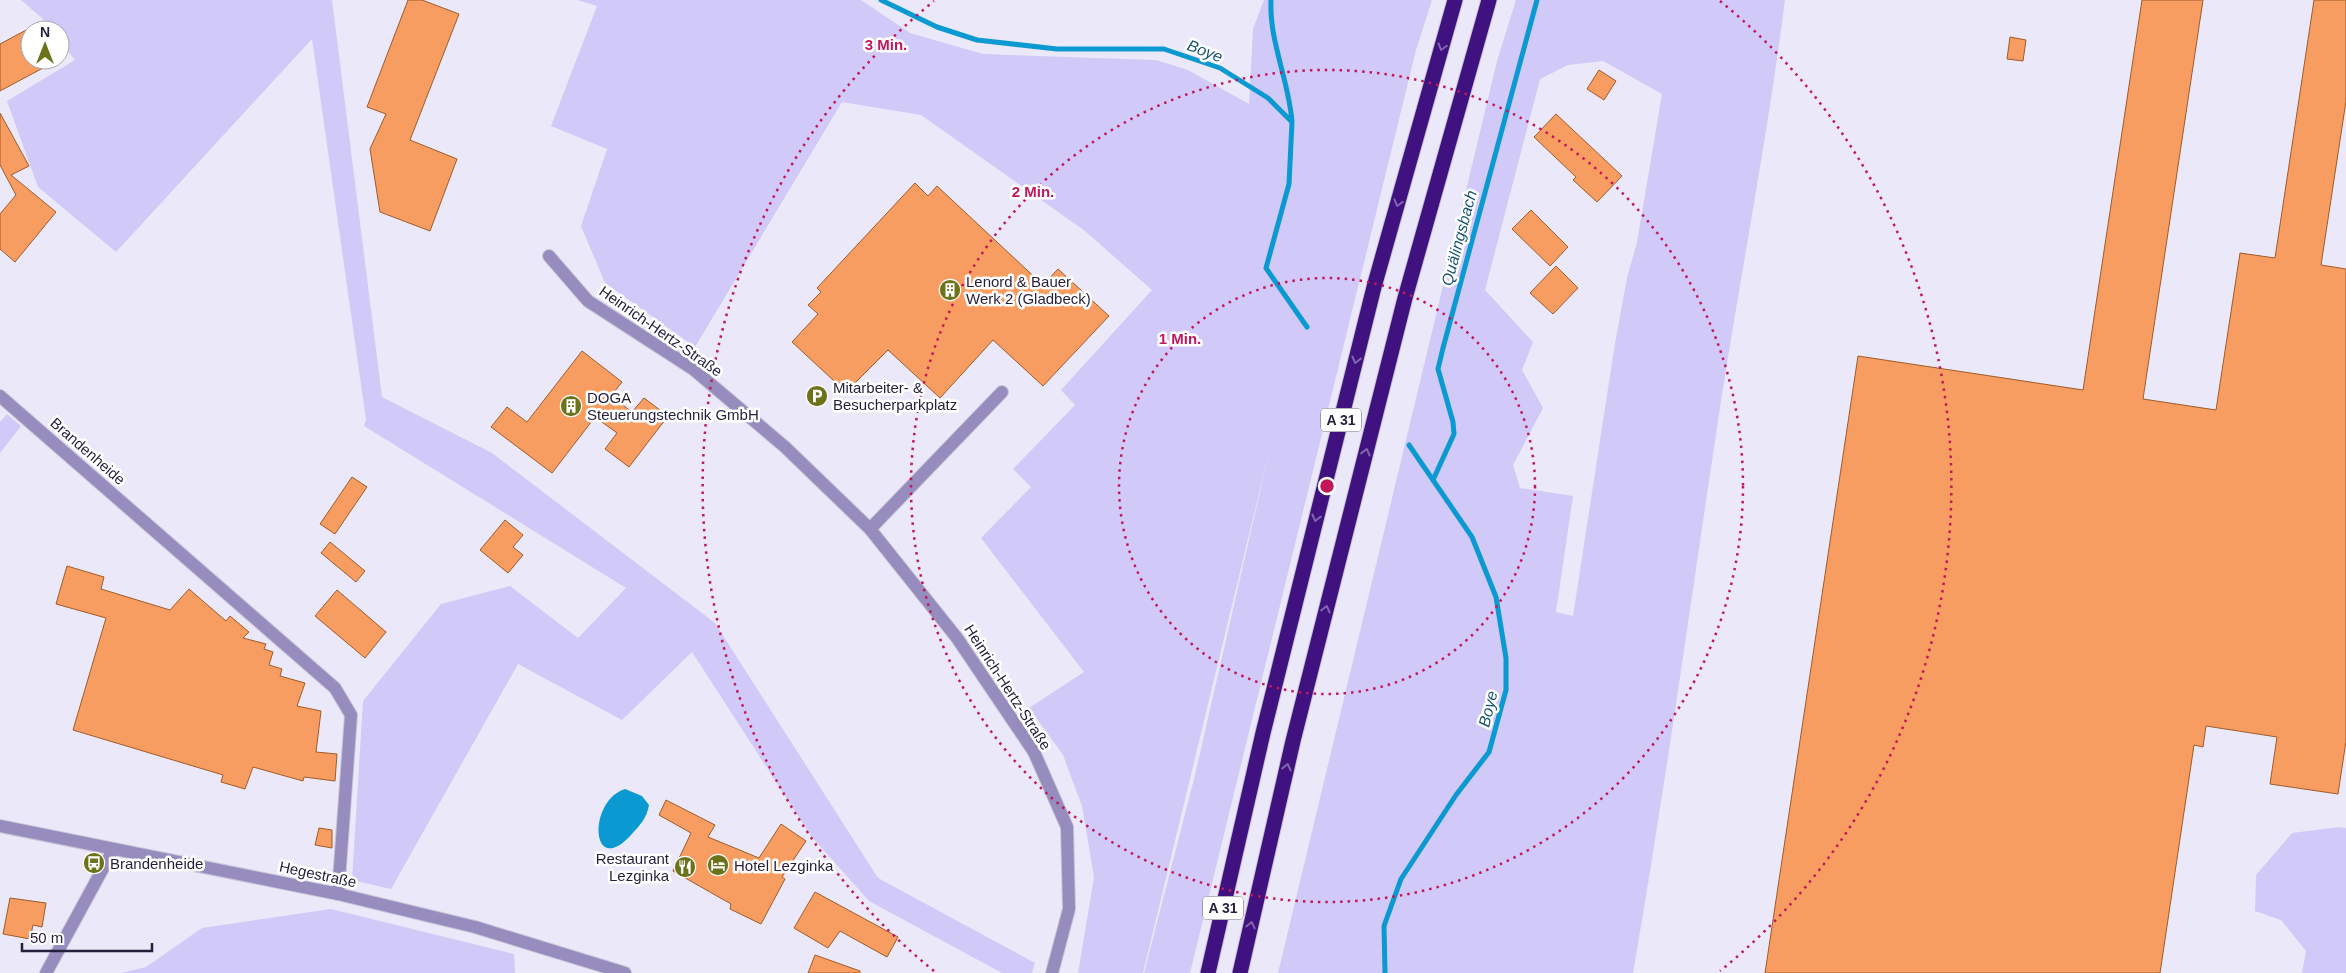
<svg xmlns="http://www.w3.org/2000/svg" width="2346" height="973" font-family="Arial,sans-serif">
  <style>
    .green { fill: #d1c9f7; fill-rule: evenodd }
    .water { fill: #0a99d0 }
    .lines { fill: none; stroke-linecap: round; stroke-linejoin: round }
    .stream { stroke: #0a99d0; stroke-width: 5 }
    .building { fill: #f79d61; stroke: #9f5b2a }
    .minor-casing { stroke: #c7c4d7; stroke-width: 14 }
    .tertiary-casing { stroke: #c7c4d7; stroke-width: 14 }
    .motorway-casing { stroke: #c7c4d7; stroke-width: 17 }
    .minor { stroke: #968cbe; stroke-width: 12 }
    .tertiary { stroke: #968cbe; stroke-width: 12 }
    .motorway { stroke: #3f1280; stroke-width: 15 }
    .oneway { stroke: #8265ac }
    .ring { fill: none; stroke: #c2185b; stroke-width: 2.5; stroke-dasharray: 2.5 5 }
    .labels { text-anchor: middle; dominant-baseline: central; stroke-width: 5; stroke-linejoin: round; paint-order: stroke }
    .shield { fill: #fff; stroke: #666276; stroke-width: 1 }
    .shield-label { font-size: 14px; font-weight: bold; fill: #251e3c }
    .poi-label { font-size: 15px; fill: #251e3c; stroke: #fff; text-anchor: start }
    .street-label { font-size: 15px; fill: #251e3c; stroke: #fff }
    .water-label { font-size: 16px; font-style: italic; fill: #175673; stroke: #fff }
    .centre { fill: #c2185b; stroke: #fff; stroke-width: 2.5 }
    .ring-label { font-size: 15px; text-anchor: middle; font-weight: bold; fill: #c2185b; stroke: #fff; stroke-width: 5; stroke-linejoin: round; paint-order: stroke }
  </style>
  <rect width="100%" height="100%" fill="#ebe9f9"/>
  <!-- green -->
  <path class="green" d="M21,0H332L382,397L492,453L715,623L878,878L1035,963L1032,973H1002L869,901L811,836L692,652L622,720L518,664L391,889L352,880L363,701L441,604L510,586L578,638L626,588L364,426L366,420L312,39L116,252L38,187L7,101L75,60L60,41V30H51L42,18Z
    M577,0H861L910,33L983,54L1156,60L1188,70L1249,104L1253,29L1264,0H1432L1416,50L1190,973H1144L1194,779L1271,444L1143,973H1078L1094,877L1082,806L1063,755L1029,708L1084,672L981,538L1031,487L1013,469L1075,405L1061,390L1152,290L1085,231L921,115L842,102L695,347L605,283L581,226L607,149L551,126L597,6Z
    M1516,0H1785C1768,134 1742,267 1721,401C1692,592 1666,783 1633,973H1278L1497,61ZM1603,61L1662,94L1637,242L1627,278L1615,343L1573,616L1556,612L1573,496L1520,488L1513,465L1543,408L1522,370L1533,342L1485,290L1540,79L1568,65Z
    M7,414L21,426L0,453V422Z
    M2339,827L2346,828V973H2302L2306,951L2281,920L2255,911L2256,875L2292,833Z
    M331,909L514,954L515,973H121L146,967L202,928Z"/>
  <!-- water -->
  <path class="water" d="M625,789L642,796L649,805C647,818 640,825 631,835C591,879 587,801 625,789Z"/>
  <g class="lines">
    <!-- stream -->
    <path class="stream" d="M881,0L937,27L977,40L1057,49H1164L1220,68L1268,98L1292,122L1289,184L1266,268L1307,327
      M1271,0C1269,42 1289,80 1292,122
      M1433,480L1454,434L1453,422L1438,369L1443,348L1537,0
      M1385,973L1384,926L1401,879L1456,795L1489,752L1506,690V658L1496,597L1472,537L1409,445"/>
  </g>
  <!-- building -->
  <path class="building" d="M408,0H422L459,14L410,140L457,159L430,231L380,212L370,149L386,114L367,107Z
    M2142,0H2203L2143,399L2216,410L2240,253L2275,258L2314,0H2346V101L2321,265L2346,269V741L2338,794L2270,784L2277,737L2206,726L2203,747L2194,745L2160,973H1765L1858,356L2083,390Z
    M30,28V60H58L0,91V44Z
    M2010,37L2026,40L2023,61L2007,59Z
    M1599,70L1616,81L1604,100L1587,89Z
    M0,113L29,166L11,175L56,212L15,262L0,249V214L16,195L0,165Z
    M1556,114L1622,176L1597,202L1573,180L1576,177L1534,137Z
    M915,183L928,196L937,186L1043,285L1058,269L1109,316L1043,386L993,340L940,398L888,350L846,392L792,342L818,314L808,305L821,292L817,288Z
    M1531,210L1568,247L1550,266L1512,229Z
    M1556,266L1578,288L1553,314L1530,293Z
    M582,351L622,382L611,396L632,412L644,398L668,416L629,467L605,449L617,433L595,417L552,473L491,427L507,407L527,422Z
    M352,477L367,487L335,534L320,524Z
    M505,520L523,535L513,547L523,555L508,573L480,550Z
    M330,542L365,571L356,582L321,553Z
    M67,566L104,577L101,589L170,610L189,589L226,621L230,616L249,632L243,638L266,644L264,649L273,652L269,665L282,669L280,676L305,683L297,706L321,711L316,752L337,754L335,781L304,777L303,781L253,767L245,789L221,782L223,775L73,730L106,618L56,604Z
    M337,590L386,632L365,658L315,616Z
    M666,800L715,825L708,837L759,858L781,824L806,841L782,877L785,879L761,924L730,909L731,904L673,871L691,833L659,815Z
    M319,828L332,830V848L315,845Z
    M815,892L898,937L887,957L840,931L828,948L794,928Z
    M10,898L46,903L42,927L33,925L30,939L3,934Z
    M815,955L860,971V973H808Z"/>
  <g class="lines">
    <!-- minor casing -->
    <g class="minor-casing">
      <path id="minor" d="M549,256L588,301L693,369L785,447L870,529L957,638L1034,752L1067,827L1069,909L1052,973
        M0,396L335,688L351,715L338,894
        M870,529L1002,392
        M46,973L113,850"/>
    </g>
    <!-- tertiary casing -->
    <g class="tertiary-casing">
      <path id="tertiary" d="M0,826L338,894L475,927L625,973"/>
    </g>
    <!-- motorway casing -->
    <g class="motorway-casing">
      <path id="motorway" d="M1208,973L1263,733L1374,287L1455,0
        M1240,973L1293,741L1405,298L1489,0"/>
    </g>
    <!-- minor -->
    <use href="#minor" class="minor"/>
    <!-- tertiary -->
    <use href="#tertiary" class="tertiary"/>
    <!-- motorway -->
    <use href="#motorway" class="motorway"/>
  </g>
  <!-- one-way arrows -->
  <defs><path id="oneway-chevron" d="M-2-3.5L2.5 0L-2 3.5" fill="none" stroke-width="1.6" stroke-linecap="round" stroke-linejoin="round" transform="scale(1.25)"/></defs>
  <g class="oneway">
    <use href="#oneway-chevron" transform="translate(1442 47) rotate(106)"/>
    <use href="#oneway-chevron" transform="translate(1398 203) rotate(106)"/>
    <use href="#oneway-chevron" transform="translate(1356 360) rotate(104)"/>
    <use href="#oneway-chevron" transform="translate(1366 452) rotate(-76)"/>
    <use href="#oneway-chevron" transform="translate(1316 518) rotate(104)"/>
    <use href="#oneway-chevron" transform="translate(1326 609) rotate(-76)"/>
    <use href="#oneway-chevron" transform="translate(1287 767) rotate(-77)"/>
    <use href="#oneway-chevron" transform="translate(1251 925) rotate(-77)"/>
  </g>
  <!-- distance rings -->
  <g class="ring">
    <circle cx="1327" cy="486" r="208"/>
    <circle cx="1327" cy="486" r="416"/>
    <path d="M934 971A624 624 0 0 1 934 1M1720 1A624 624 0 0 1 1720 971"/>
  </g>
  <!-- icons -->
  <defs>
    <g id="building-disc" transform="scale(1.125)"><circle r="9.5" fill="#6d731b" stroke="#fff"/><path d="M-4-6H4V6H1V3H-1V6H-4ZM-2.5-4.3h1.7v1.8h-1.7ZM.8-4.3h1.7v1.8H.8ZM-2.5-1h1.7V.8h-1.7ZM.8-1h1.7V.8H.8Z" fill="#fff"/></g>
    <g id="parking-disc" transform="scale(1.125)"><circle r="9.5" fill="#6d731b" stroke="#fff"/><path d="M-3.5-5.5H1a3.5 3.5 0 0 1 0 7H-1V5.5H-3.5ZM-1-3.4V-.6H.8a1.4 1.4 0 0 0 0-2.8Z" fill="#fff"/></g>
    <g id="bus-disc" transform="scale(1.125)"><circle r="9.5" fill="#6d731b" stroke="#fff"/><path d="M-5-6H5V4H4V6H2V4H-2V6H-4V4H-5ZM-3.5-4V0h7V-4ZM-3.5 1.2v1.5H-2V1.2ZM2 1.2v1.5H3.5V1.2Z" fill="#fff"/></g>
    <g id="hotel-disc" transform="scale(1.125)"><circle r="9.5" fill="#6d731b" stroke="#fff"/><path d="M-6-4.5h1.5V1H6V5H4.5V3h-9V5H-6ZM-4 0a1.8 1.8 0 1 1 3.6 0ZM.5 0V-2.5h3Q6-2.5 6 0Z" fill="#fff"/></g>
    <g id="restaurant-disc" transform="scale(1.125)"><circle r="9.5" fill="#6d731b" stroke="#fff"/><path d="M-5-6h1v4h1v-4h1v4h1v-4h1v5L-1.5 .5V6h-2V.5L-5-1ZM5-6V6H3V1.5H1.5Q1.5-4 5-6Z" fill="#fff"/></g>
  </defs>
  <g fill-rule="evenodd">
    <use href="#building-disc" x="950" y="290"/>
    <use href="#parking-disc" x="817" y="396"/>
    <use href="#building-disc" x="571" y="406"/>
    <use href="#bus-disc" x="94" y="863"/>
    <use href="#hotel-disc" x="718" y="865"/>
    <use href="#restaurant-disc" x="685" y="867"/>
  </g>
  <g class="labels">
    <!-- shield labels -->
    <g class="shield">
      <rect x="1321" y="408.5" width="40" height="23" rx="4"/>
      <rect x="1203" y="896.5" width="40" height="23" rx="4"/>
    </g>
    <g class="shield-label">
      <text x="1341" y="420">A 31</text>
      <text x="1223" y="908">A 31</text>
    </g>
    <!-- poi labels -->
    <g class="poi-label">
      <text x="966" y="281">Lenord &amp; Bauer<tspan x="966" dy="17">Werk 2 (Gladbeck)</tspan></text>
      <text x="833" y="387">Mitarbeiter- &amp;<tspan x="833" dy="17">Besucherparkplatz</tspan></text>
      <text x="587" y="397">DOGA<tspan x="587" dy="17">Steuerungstechnik GmbH</tspan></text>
      <text x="669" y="858" text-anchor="end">Restaurant<tspan x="669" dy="17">Lezginka</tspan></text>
      <text x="110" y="863">Brandenheide</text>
      <text x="734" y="865">Hotel Lezginka</text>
    </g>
    <!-- street labels -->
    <g class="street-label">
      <text transform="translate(661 331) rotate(35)">Heinrich-Hertz-Straße</text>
      <text transform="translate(88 451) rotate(41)">Brandenheide</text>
      <text transform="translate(1008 687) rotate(57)">Heinrich-Hertz-Straße</text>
      <text transform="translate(318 874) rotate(12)">Hegestraße</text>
    </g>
    <!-- water labels -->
    <g class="water-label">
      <text transform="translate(1205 51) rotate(21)">Boye</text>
      <text transform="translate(1459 238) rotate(-75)">Quälingsbach</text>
      <text transform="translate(1488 709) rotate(-76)">Boye</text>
    </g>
  </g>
  <circle cx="1327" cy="486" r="8" class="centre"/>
  <g class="ring-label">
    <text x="886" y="50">3 Min.</text>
    <text x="1033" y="197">2 Min.</text>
    <text x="1180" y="344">1 Min.</text>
  </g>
  <!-- north arrow -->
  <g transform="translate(45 45)"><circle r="24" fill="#ffffff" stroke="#a8a5b1"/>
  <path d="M0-4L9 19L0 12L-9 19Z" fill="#6d731b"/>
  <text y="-8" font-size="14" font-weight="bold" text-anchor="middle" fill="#251e3c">N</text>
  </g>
  <!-- scale -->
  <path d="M22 943v8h130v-8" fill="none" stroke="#251e3c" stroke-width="2.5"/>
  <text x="30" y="943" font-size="15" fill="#251e3c" stroke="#ffffff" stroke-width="4" paint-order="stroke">50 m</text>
</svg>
